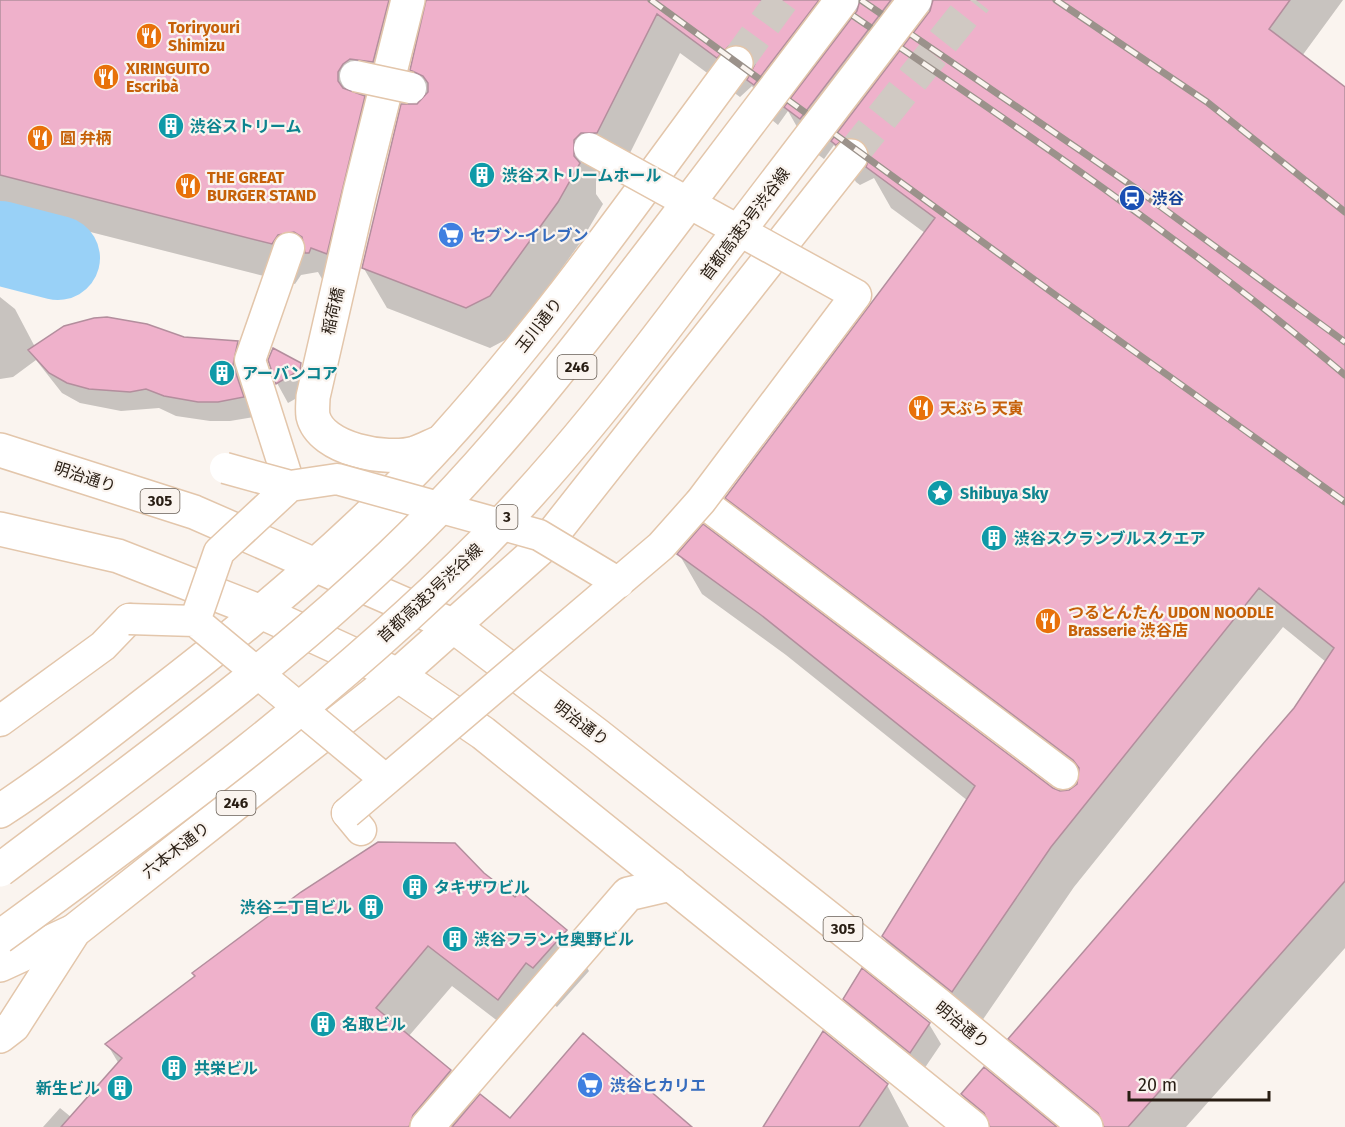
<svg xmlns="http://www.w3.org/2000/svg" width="1345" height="1127" font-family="'Fira Sans','Noto Sans JP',sans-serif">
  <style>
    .shadow { fill: #0003 }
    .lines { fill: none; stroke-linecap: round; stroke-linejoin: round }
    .river { stroke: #99d1f7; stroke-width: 84 }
    .building { fill: #efb1cb; stroke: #b38e9d; stroke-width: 1.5 }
    .trunk-tunnel { stroke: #d0c9c3; stroke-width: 33; stroke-dasharray: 33 16; stroke-linecap: butt }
    .pedestrian-casing { stroke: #e3c6ab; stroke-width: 33 }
    .minor-casing { stroke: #e3c6ab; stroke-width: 36 }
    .secondary-casing { stroke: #e3c6ab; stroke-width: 36 }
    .primary-casing { stroke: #e3c6ab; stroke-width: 36 }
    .trunk-casing { stroke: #e3c6ab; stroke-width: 36 }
    .pedestrian { stroke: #fff; stroke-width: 30 }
    .minor { stroke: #fff; stroke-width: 33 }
    .secondary { stroke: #fff; stroke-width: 33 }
    .primary { stroke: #fff; stroke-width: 33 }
    .trunk { stroke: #fff; stroke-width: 33 }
    .rail-casing { stroke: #9b928b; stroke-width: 7 }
    .rail { stroke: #faf4ef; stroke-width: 4.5; stroke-dasharray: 14; stroke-linecap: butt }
    .pedestrian-bridge-casing { stroke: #e3c6ab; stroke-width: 33; stroke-linecap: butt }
    .motorway-bridge-casing { stroke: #e3c6ab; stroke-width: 36; stroke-linecap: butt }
    .pedestrian-bridge { stroke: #fff; stroke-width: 30 }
    .motorway-bridge { stroke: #fff; stroke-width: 33 }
    .labels { text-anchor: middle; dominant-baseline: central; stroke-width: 4.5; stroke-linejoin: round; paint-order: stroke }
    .shield { fill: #faf4ef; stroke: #675e55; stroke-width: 1.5 }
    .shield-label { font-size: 15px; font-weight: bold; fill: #281d13 }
    .food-label { font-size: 16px; font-weight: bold; fill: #c56008; stroke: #faf4ef; text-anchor: start }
    .culture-label { font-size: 16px; font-weight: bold; fill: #0d838f; stroke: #faf4ef; text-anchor: start }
    .transit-label { font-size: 16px; font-weight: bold; fill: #164399; stroke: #faf4ef; text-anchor: start }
    .street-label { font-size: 16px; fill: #281d13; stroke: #faf4ef }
    .shop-label { font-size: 16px; font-weight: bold; fill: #366cbe; stroke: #faf4ef; text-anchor: start }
  </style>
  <rect width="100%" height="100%" fill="#faf4ef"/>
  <!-- shadow -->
  <path class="shadow" d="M0,0H1343L1302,56L1345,89V948L1186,1127H1091L1033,1079L1010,1039L1295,709L1326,662L1283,627L1074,887L975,1031L907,977L883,936L968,801L786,655L702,594L679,554L1052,789L1060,793L1070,791L1078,785L750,538L727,498L925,233L891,208L874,178L860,185L856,182L834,145L824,159L809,148L788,111L778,125L772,120L752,86L740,97L680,53L620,173H604L596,181V194L603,204L580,243L513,336L490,348L387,308L363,267L417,106L427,97L411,70L423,24L418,27L330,293L318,272L301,275L295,284L0,209Z
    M0,297L15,309L35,347L183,339L238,342L249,362L254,417L230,421H210L176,416L159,408L121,411L80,403L62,393L36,360L13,377L0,379Z
    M300,365L312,385L311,390L288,403L277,383Z
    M483,874L565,931L589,971L557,1007L550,1002L521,1039L452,986L408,1037L450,1071L471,1107L510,1120L689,1127H43L60,1108L71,1117L119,1064L107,1044Z
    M845,999L929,1024L941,1044L922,1072L856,1019Z
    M887,1085L909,1127H765Z
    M962,1094L1054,1127H982Z"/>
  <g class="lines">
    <!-- river -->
    <path class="river" d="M0,243L58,258"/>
  </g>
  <!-- building -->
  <path class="building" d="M0,0H389L373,62L350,59L343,64L338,72V81L343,88L365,96L327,254L311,248L309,253H305L302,237L294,232L278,235L272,244L0,175Z
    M426,0H819L754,85L747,80L755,64L753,56L748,48L739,45L729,46L717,58L657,14L597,133H581L574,140V156L580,163L558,202L490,296L466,308L362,268L401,104H417L428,92V83L423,76L410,70Z
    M860,0H891L800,119L784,107L857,11Z
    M933,0H1290L1269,29L1345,87V881L1128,1127H1104L1098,1113L1008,1039L1294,708L1334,648L1259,588L1051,847L952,992L882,936L975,786L761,615L677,554L703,524L1053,788L1060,791L1069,790L1077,784L1079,768L1073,760L725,498L935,218L866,167L869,159V150L862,141L853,137L845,138L836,145L831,141L930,11Z
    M107,317L147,324L184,337L238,341L233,365L244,397L218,402H198L164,396L146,389L130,392L89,389L67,383L49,373L28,350L64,326L94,318Z
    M273,348L301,363L300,370L276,384L268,360Z
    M378,842L455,843L484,873L515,897L520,891L567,930L533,968L526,963L498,1000L428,946L376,1008L451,1070L413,1115L409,1127H61L122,1058L105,1044L195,976L192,973L301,892Z
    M862,968L930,1023L910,1053L843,999Z
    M823,1031L888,1084L859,1127H763Z
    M583,1033L692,1127H452L480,1094L510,1118Z
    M984,1067L1057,1127H990L984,1113L961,1094Z"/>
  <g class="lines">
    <!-- trunk-tunnel -->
    <path class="trunk-tunnel" d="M736,63L782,0
      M851,156L976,0"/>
    <!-- pedestrian casing -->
    <g class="pedestrian-casing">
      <path id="pedestrian" d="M289,248L250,360L290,486
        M701,501L1063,774
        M0,721L103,646L129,619
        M347,813L361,830"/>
    </g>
    <!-- minor casing -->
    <g class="minor-casing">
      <path id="minor" d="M408,0L360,192L313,397C313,403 312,410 313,416C321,450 387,461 415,453C424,450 433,445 441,442
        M427,1127L628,894L671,884"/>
    </g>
    <!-- secondary casing -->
    <g class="secondary-casing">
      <path id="secondary" d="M0,965L74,931"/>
    </g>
    <!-- primary casing -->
    <g class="primary-casing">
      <path id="primary" d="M0,450L194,512L452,625L597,735L937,1004L1086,1127
        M0,529L118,556L261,612L398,675L483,733L972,1127"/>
    </g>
    <!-- trunk casing -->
    <g class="trunk-casing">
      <path id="trunk" d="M334,557L430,516
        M0,811C52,777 100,739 149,701C252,622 356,536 443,440C550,322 641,191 736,63
        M0,1036L13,1026L74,931L398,675L545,544L851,156"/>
    </g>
    <!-- pedestrian -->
    <use href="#pedestrian" class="pedestrian"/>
    <!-- minor -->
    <use href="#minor" class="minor"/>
    <!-- secondary -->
    <use href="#secondary" class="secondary"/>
    <!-- primary -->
    <use href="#primary" class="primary"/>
    <!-- trunk -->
    <use href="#trunk" class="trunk"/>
    <!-- rail casing -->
    <g class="rail-casing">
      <path id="rail" d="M651,0L1054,294L1345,502
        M830,0C1005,119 1184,238 1345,375
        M861,0L1138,190L1345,342
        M1056,0L1207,102L1345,212"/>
    </g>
    <!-- rail -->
    <use href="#rail" class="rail"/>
    <!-- pedestrian-bridge casing -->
    <g class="pedestrian-bridge-casing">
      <path id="pedestrian-bridge" d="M355,76L411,88
        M225,468L290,486L337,479L539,535L619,583
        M129,619L195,621L219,552L290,486
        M195,621L386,780
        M347,813L661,546L701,501L856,295L589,148"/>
    </g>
    <!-- motorway-bridge casing -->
    <g class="motorway-bridge-casing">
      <path id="motorway-bridge" d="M0,870C149,757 304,647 435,512C517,427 589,333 661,239C721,159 782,80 842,0
        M0,937C167,815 336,691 482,544C563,462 633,371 702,279C773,186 844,93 915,0"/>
    </g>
    <!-- pedestrian-bridge -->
    <use href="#pedestrian-bridge" class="pedestrian-bridge"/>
    <!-- motorway-bridge -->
    <use href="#motorway-bridge" class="motorway-bridge"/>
  </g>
  <!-- icons -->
  <defs>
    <g id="restaurant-disc" transform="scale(1.35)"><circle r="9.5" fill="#e8710a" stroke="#faf4ef"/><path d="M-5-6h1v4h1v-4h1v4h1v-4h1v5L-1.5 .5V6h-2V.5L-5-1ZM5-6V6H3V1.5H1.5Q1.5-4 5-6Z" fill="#fff"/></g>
    <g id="building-disc" transform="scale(1.35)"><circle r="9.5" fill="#0f9aa8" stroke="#faf4ef"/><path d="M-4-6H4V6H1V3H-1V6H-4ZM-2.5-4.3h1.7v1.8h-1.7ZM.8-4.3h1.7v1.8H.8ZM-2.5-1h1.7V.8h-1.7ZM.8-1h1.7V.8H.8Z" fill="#fff"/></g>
    <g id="station-disc" transform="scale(1.35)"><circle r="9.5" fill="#1a4fb4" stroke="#faf4ef"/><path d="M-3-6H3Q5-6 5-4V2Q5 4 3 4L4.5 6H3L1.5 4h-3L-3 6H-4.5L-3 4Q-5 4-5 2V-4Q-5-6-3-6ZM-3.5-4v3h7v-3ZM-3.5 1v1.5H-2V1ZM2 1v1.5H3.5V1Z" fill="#fff"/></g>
    <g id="supermarket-disc" transform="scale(1.35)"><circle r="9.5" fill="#3f7fe0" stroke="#faf4ef"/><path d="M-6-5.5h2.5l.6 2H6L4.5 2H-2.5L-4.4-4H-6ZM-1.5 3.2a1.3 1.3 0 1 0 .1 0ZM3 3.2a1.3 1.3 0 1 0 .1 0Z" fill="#fff"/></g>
    <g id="sight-disc" transform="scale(1.35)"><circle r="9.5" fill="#0f9aa8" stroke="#faf4ef"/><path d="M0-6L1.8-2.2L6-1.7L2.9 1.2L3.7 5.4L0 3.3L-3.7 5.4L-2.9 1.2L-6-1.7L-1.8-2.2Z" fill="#fff"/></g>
  </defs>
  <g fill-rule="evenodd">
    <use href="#restaurant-disc" x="149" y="36"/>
    <use href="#restaurant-disc" x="106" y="77"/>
    <use href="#building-disc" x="171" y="126"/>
    <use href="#restaurant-disc" x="40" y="138"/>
    <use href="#building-disc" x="482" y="175"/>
    <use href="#restaurant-disc" x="188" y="186"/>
    <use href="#station-disc" x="1132" y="198"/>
    <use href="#supermarket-disc" x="451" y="235"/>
    <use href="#building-disc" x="222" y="373"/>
    <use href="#restaurant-disc" x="921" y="408"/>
    <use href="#sight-disc" x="940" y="493"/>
    <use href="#building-disc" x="994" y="538"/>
    <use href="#restaurant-disc" x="1048" y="621"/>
    <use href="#building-disc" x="415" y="887"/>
    <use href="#building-disc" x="371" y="907"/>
    <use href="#building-disc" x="455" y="939"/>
    <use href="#building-disc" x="323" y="1024"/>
    <use href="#building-disc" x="174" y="1068"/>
    <use href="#supermarket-disc" x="590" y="1085"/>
    <use href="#building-disc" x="120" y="1088"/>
  </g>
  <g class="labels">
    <!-- shield labels -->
    <g class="shield">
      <rect x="557.5" y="355" width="39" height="24" rx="4.5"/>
      <rect x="140.5" y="489" width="39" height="24" rx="4.5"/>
      <rect x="496.5" y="505" width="21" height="24" rx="4.5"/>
      <rect x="216.5" y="791" width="39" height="24" rx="4.5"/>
      <rect x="823.5" y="917" width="39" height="24" rx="4.5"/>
    </g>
    <g class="shield-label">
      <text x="577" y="367">246</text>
      <text x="160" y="501">305</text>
      <text x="507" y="517">3</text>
      <text x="236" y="803">246</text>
      <text x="843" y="929">305</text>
    </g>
    <!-- food labels -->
    <g class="food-label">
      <text x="168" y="27">Toriryouri<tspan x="168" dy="18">Shimizu</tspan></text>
      <text x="126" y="68">XIRINGUITO<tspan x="126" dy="18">Escribà</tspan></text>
      <text x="60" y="138">圓 弁柄</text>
      <text x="207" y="177">THE GREAT<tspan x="207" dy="18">BURGER STAND</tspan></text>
      <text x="940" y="408">天ぷら 天寅</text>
      <text x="1068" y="612">つるとんたん UDON NOODLE<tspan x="1068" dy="18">Brasserie 渋谷店</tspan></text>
    </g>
    <!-- culture labels -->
    <g class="culture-label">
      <text x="190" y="126">渋谷ストリーム</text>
      <text x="502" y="175">渋谷ストリームホール</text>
      <text x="242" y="373">アーバンコア</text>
      <text x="960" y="493">Shibuya Sky</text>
      <text x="1014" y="538">渋谷スクランブルスクエア</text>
      <text x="434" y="887">タキザワビル</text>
      <text x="352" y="907" text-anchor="end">渋谷二丁目ビル</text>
      <text x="474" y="939">渋谷フランセ奥野ビル</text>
      <text x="342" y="1024">名取ビル</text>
      <text x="194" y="1068">共栄ビル</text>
      <text x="100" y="1088" text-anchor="end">新生ビル</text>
    </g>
    <!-- transit labels -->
    <g class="transit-label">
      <text x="1152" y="198">渋谷</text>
    </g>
    <!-- street labels -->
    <g class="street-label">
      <text transform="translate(745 224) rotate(-53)">首都高速3号渋谷線</text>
      <text transform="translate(333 311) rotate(-77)">稲荷橋</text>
      <text transform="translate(539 325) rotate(-52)">玉川通り</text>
      <text transform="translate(85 477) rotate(18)">明治通り</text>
      <text transform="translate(430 593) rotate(-43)">首都高速3号渋谷線</text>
      <text transform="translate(581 723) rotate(37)">明治通り</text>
      <text transform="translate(176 850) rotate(-38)">六本木通り</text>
      <text transform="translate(962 1025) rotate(39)">明治通り</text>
    </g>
    <!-- shop labels -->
    <g class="shop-label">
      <text x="470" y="235">セブン-イレブン</text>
      <text x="610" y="1085">渋谷ヒカリエ</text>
    </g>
  </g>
  <!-- scale -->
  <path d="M1129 1091v9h140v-9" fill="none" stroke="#281d13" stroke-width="3"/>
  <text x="1138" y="1091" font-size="18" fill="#281d13" stroke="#faf4ef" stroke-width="4.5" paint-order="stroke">20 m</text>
</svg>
